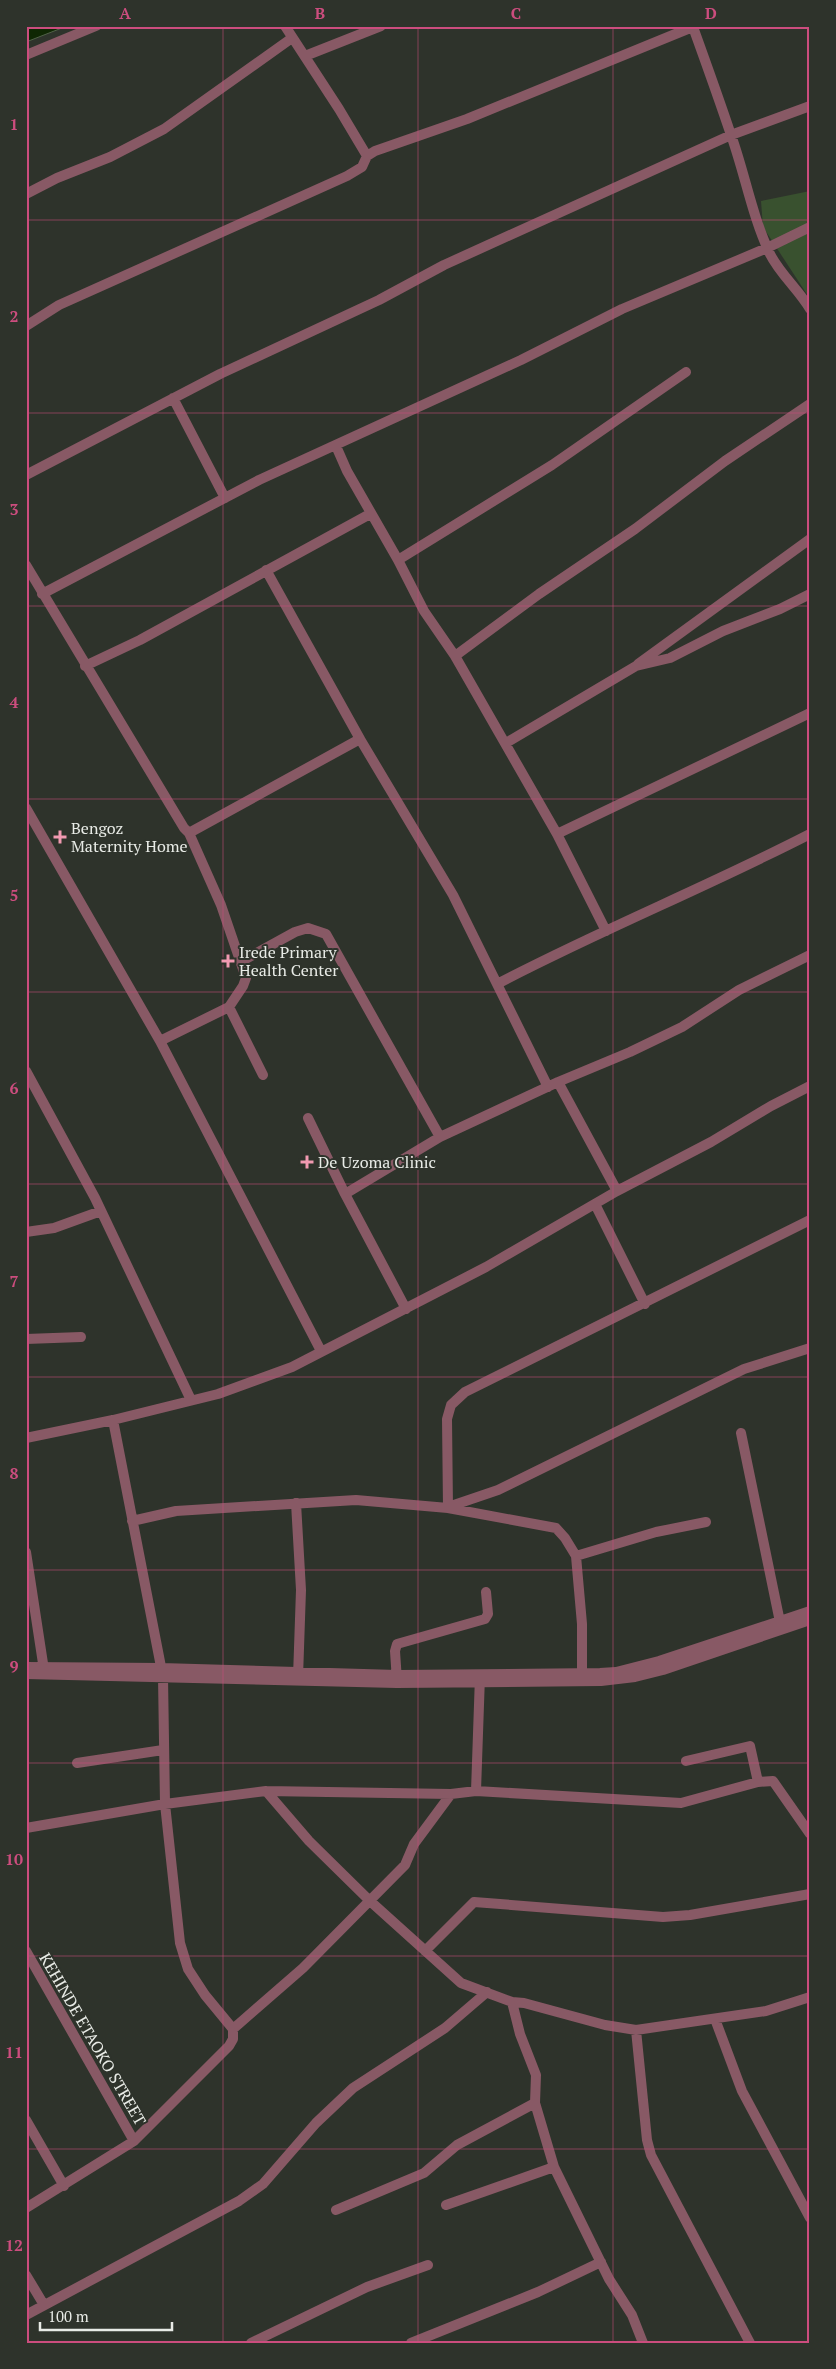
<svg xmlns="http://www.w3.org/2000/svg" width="836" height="2369" font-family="'PT Serif',serif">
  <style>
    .green { fill: #39512f }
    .water { fill: #0f2703; stroke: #506247 }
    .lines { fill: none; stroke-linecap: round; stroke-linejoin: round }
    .street { stroke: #885965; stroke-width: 10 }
    .grid { fill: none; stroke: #cc4d7e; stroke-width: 1; stroke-opacity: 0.55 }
    .poi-dot { fill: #f19ab1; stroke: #2e332b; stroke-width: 2 }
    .labels { text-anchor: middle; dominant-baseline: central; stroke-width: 4; stroke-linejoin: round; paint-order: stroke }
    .poi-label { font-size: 16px; fill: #e8ebe6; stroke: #2e332b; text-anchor: start }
    .street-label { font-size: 16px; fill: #e8ebe6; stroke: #2e332b }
    .neatline { fill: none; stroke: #cc4d7e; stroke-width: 2 }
    .grid-label { font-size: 16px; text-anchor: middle; font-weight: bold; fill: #cc4d7e }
  </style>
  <rect width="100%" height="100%" fill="#2e332b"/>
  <!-- green -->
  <path class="green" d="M810,191V299L763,227L761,201Z"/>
  <!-- water -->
  <path class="water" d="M26,26H67L26,42Z"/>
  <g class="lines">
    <!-- street -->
    <path class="street" d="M285,26L339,109L367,156
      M693,27C706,63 719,99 731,135C745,174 752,216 770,254C780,274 799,290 810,309
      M26,55L96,26
      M305,56L381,26
      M26,194L57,178L110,157L164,129L292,38
      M26,326L59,305L347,176L362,167L367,156L375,151L467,119L695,26
      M173,398L225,498
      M336,446L347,471L398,560L424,611L455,656L557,834L606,931
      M26,475L220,374L379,300L444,265L731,135L810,106
      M398,560L552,465L686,372
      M26,565L184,828L189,833L221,905L246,978L243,986L229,1007L160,1041
      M266,570L360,739L453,895L548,1087
      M42,594L259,480L521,360L622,309L767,248L810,227
      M455,656L539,594L635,529L725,461L810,404
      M638,664L810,539
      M85,666L140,640L370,514
      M506,743L636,666L670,658L723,631L780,609L810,594
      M26,808L160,1041L321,1351
      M189,833L360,739
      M557,834L810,713
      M242,961L295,932L308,928L326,934L440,1137
      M497,984C600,930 707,887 810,834
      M229,1007L263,1075
      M26,1071L95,1198L191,1400
      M558,1082L617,1191
      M308,1118L345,1194L406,1309
      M345,1194L440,1137L558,1082L630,1052L682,1027L739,990L810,955
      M595,1204L645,1304
      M26,1232L54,1228L101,1211
      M26,1339L81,1337
      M741,1433L780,1622
      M26,1438L113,1420L218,1394L292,1367L486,1267L617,1191L711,1142L771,1106L810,1086
      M296,1503L301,1590L298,1677
      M448,1507L498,1490L744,1369L810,1348
      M448,1508L447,1419L451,1405L465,1392L810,1220
      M132,1521L176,1511L356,1500L448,1508L556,1528L565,1538L576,1556L582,1624V1679
      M26,1552L44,1670
      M576,1556L656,1532L706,1522
      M26,1667L161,1668L397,1675L600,1673L616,1672L659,1661L810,1611
      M26,1674L397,1683L601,1681L635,1677L663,1670L810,1620
      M397,1681L395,1651L397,1644L485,1619L488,1614L486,1592
      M686,1761L750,1746L758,1782
      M77,1763L163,1750
      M266,1791L309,1841L370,1901L461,1983L512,2002L524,2003L605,2025L636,2030L766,2011L810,1997
      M476,1791L480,1676
      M26,1828L165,1804L266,1791L451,1794L476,1791L681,1803L758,1782L773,1781L810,1834
      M26,1951L134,2141
      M425,1951L474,1902L663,1917L690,1915L810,1894
      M512,2002L520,2034L536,2075L535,2103L554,2167L609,2279L632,2315L643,2343
      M715,2019L742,2091L810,2218
      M233,2029L303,1968L405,1865L414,1844L451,1794
      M636,2030L647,2140L651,2155L750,2343
      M26,2120L64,2186
      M446,2205L554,2167
      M26,2208L134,2141L229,2046L233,2039V2029L205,1995L188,1969L180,1943L165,1804L163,1677L113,1420
      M336,2210L424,2173L457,2145L535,2103
      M26,2275L44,2305
      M26,2315L239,2201L263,2184L316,2123L353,2088L445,2028L487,1992
      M251,2343L367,2287L428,2265
      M411,2343L538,2292L601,2262"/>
  </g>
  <!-- grid -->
  <path class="grid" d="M223,26V2343M418,26V2343M613,26V2343M26,220H810M26,413H810M26,606H810M26,799H810M26,992H810M26,1184H810M26,1377H810M26,1570H810M26,1763H810M26,1956H810M26,2149H810"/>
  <!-- markers -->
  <g class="poi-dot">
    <path d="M57.5 829.5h5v5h5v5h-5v5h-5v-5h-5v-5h5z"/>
    <path d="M225.5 953.5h5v5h5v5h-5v5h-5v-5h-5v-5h5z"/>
    <path d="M304.5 1154.5h5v5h5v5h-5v5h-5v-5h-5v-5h5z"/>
  </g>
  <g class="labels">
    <!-- poi labels -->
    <g class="poi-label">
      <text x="71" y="828">Bengoz<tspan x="71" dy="18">Maternity Home</tspan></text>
      <text x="239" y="952">Irede Primary<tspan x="239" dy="18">Health Center</tspan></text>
      <text x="318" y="1162">De Uzoma Clinic</text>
    </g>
    <!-- street labels -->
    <g class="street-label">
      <text transform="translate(93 2039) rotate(60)">KEHINDE ETAOKO STREET</text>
    </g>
  </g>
  <!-- border -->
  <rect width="836" height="2369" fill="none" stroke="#2e332b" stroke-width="55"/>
  <!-- scale -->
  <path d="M40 2322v8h132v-8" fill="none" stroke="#e8ebe6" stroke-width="2.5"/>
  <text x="48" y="2322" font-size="15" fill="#e8ebe6" stroke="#2e332b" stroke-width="4" paint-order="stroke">100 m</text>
  <rect x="28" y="28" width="780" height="2314" class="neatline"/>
  <g class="grid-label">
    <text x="125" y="19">A</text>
    <text x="320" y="19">B</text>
    <text x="516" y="19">C</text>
    <text x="711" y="19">D</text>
    <text x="14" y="130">1</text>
    <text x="14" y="322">2</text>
    <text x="14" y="515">3</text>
    <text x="14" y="708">4</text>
    <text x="14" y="901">5</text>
    <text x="14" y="1094">6</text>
    <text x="14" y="1287">7</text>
    <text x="14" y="1479">8</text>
    <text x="14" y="1672">9</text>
    <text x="14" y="1865">10</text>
    <text x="14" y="2058">11</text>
    <text x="14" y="2251">12</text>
  </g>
</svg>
